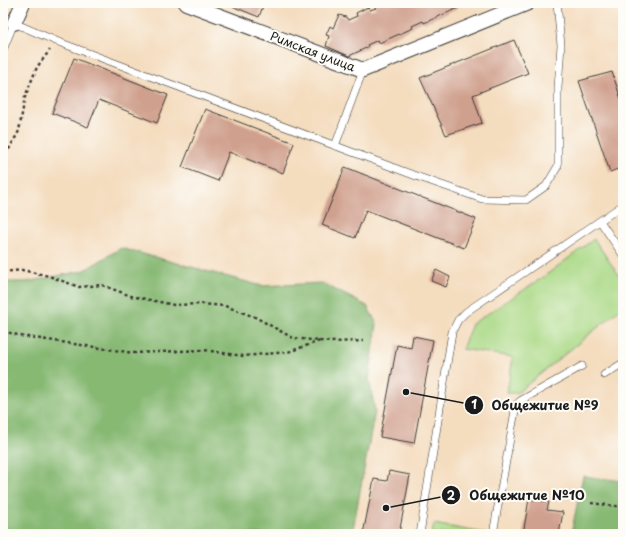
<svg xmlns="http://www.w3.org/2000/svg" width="626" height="537" font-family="'Playpen Sans',sans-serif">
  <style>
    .green { fill: #aad986; stroke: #637a51 }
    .forest { fill: #87b973; stroke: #526a48 }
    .building { fill: #d0a08e }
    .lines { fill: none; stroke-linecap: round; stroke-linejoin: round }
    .lane-casing { stroke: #3c3934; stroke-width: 8 }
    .street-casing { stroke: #3c3934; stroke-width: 16 }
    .path { stroke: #3c3934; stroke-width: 2.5; stroke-dasharray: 3 3; stroke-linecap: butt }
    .lane { stroke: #fff; stroke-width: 7 }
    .street { stroke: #fff; stroke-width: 14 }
    .labels { text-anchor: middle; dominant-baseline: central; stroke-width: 4; stroke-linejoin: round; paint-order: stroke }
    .street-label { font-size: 12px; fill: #1c1c1c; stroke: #fdfcf7 }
    .leader { fill: none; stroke: #1c1c1c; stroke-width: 1.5 }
    .callout-dot { fill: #1c1c1c; stroke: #fdfcf7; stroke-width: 1.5 }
    .mark-label { font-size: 12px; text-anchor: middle; font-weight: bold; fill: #fff }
    .callout-label { font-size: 13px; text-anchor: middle; font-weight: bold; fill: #1c1c1c; stroke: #fdfcf7; stroke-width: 4; stroke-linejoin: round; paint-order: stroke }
  </style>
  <rect width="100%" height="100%" fill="#fdfcf7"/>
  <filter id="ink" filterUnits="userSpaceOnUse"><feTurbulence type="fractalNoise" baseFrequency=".025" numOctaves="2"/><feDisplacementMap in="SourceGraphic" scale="8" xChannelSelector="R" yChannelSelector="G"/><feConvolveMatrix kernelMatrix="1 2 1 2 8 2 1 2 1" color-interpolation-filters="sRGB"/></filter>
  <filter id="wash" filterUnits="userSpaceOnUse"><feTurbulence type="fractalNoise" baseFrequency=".012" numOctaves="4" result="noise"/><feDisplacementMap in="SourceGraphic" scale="16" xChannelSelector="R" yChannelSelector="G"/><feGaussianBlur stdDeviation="0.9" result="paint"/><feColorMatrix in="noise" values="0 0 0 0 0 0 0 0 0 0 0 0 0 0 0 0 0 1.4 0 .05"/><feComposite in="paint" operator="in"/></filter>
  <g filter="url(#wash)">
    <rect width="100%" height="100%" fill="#f4dcbe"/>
    <!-- green -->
    <path class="green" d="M594,239L623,281V307L517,393H507L513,357L462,349L472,324L542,278Z
      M434,524L484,533V534H432Z"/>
    <!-- forest -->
    <path class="forest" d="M121,248L262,286L322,283L367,306L377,324L369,379L375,411L352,534H3V282H26L83,271Z
      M583,476L623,481V534H571Z"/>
    <g id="blocks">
      <!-- building -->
      <path class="building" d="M224,3H264L259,17Z
        M379,3H464L457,6L458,8L424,23L423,21L412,26L413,28L379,43L378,40L367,45L368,47L349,56L326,46L329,36L326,35L330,26L333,28L339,15L346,17L348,20L357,16L356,13L368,7L370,10L376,8L374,5Z
        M514,40L528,73L473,95L482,123L446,135L420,78Z
        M74,58L168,95L157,123L99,100L88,127L52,113Z
        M612,72L623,105V167L610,172L579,81Z
        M205,109L294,143L283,173L229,152L218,181L182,167Z
        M345,167L476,219L464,248L366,210L355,238L322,225Z
        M436,270L450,277L446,287L431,281Z
        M413,336L433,340L414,443L380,437L397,345L411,348Z
        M389,471L410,475L399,534H363L374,479L387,481Z
        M529,499L549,502L547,510L563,512L559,534H523Z"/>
    </g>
  </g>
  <g filter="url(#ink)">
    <use href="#blocks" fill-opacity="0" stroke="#3c3934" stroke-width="1"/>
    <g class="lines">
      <!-- lane casing -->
      <g class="lane-casing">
        <path id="lane" d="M3,50L14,23L56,41L416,176L482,199L526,200L546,186L558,166V88L561,45L557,3
          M335,146L363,70
          M600,221L623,255
          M604,375L623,363
          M420,534L452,332L458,320L466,312L623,205
          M493,534L516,405L520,401L582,366"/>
      </g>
      <!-- street casing -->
      <g class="street-casing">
        <path id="street" d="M186,3L363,70L528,3
          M14,23L23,3"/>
      </g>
      <!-- path -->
      <path class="path" d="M3,160L19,131L25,97L37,67L50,50
        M3,272L22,270L49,276L79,287L102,285L131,296L174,305L203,304L225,306L255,317L293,338L330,342L364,341
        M3,331L21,336L134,353L204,350L243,356L288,352L320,341
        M591,503L623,507"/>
      <!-- lane -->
      <use href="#lane" class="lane"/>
      <!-- street -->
      <use href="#street" class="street"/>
    </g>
  </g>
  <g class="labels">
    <!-- street labels -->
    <g class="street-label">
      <text transform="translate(313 51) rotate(21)">Римская улица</text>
    </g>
  </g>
  <!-- callouts -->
  <path class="leader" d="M406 392L474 405M386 508L451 495"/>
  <g class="callout-dot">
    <circle cx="406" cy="392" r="4"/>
    <circle cx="386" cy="508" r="4"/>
    <circle cx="474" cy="405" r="10"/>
    <circle cx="451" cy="495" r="10"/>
  </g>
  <g class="mark-label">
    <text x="474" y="409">1</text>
    <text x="451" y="500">2</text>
  </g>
  <g class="callout-label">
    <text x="545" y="410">Общежитие №9</text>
    <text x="527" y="500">Общежитие №10</text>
  </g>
  <!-- margin -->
  <rect width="626" height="537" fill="none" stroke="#fdfcf7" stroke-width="16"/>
</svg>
